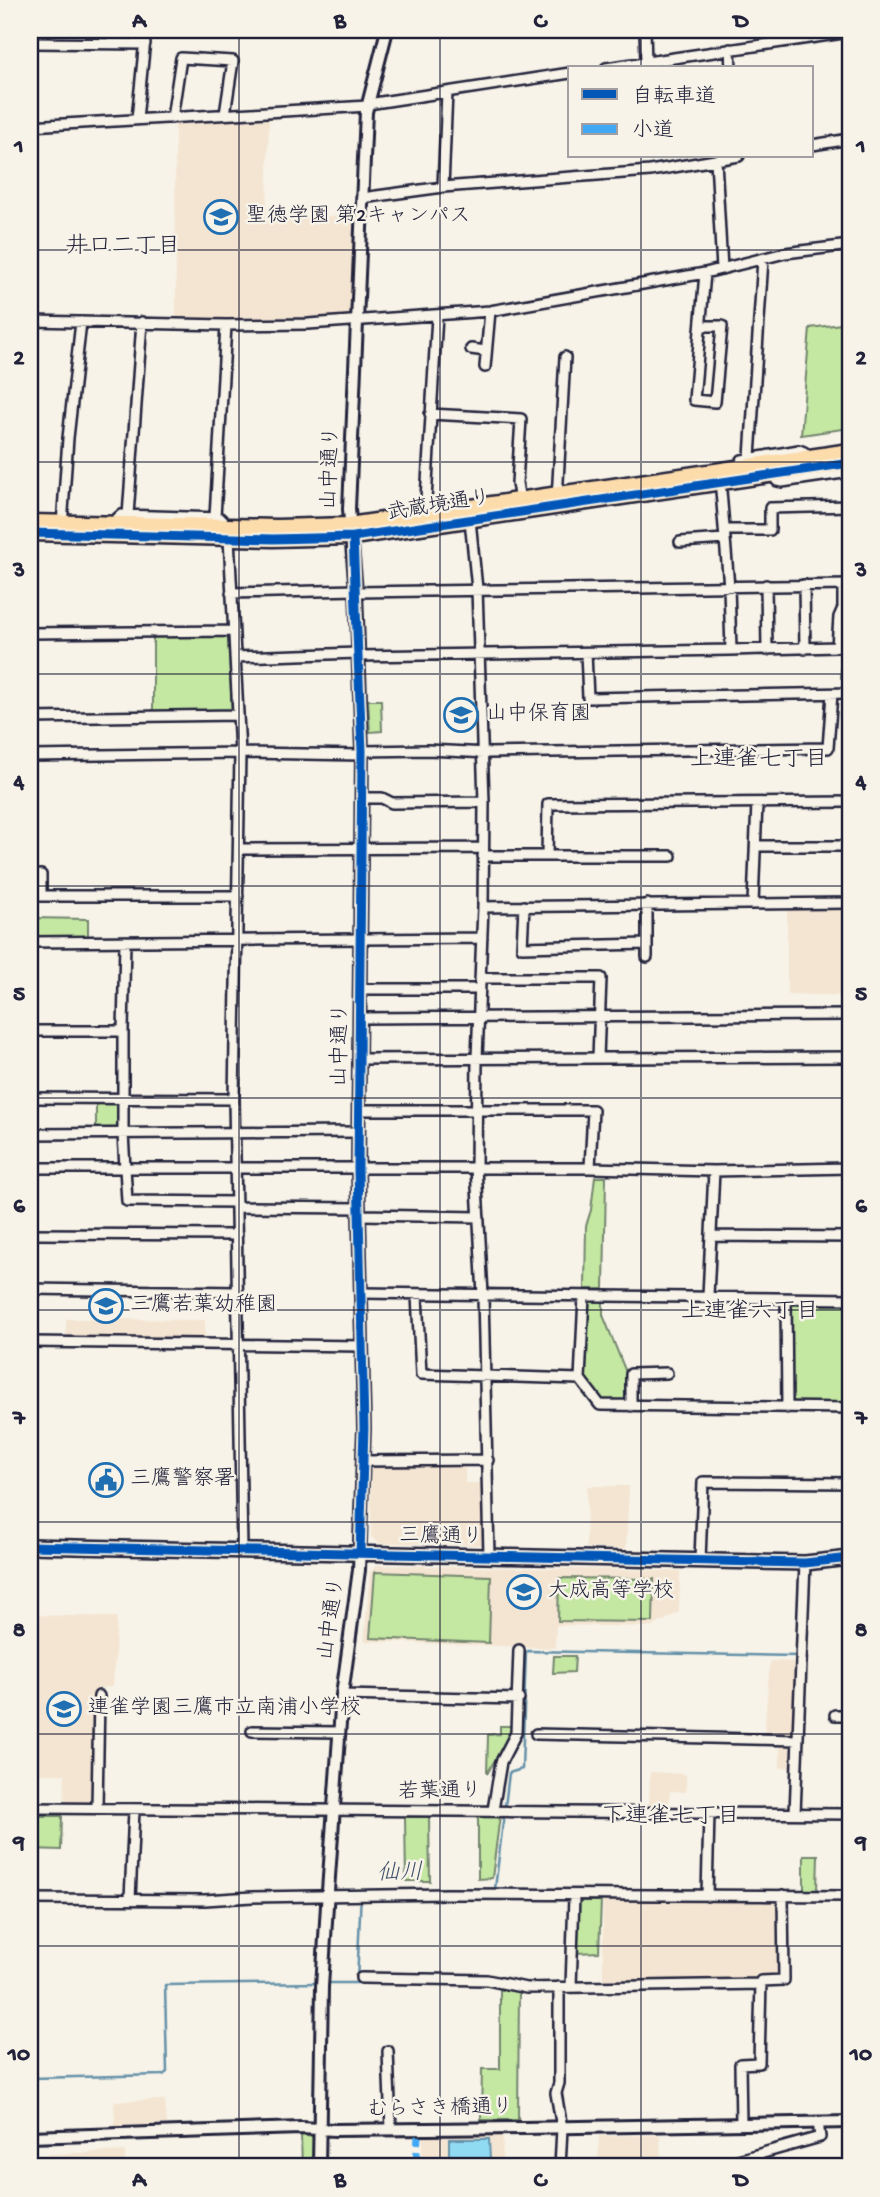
<svg xmlns="http://www.w3.org/2000/svg" width="880" height="2197" font-family="'Gochi Hand','Klee One',sans-serif">
  <style>
    .built { fill: #f4e5d2 }
    .green { fill: #c4e8a2; stroke: #73856e; stroke-width: 2 }
    .water { fill: #91dbf2; stroke: #6591a9; stroke-width: 2 }
    .lines { fill: none; stroke-linecap: round; stroke-linejoin: round }
    .stream { stroke: #6591a9; stroke-width: 2.5 }
    .minor-casing { stroke: #22223b; stroke-width: 14 }
    .tertiary-casing { stroke: #22223b; stroke-width: 16 }
    .secondary-casing { stroke: #22223b; stroke-width: 18 }
    .primary-casing { stroke: #22223b; stroke-width: 19 }
    .minor { stroke: #f7f3e8; stroke-width: 9 }
    .tertiary { stroke: #f7f3e8; stroke-width: 10 }
    .secondary { stroke: #f7f3e8; stroke-width: 12 }
    .primary { stroke: #fddcac; stroke-width: 14 }
    .quiet { stroke: #3fa9f5; stroke-width: 7; stroke-dasharray: 14 7; stroke-linecap: butt }
    .cycleway-casing { stroke: #f7f3e8; stroke-width: 13 }
    .cycleway { stroke: #0057b8; stroke-width: 9 }
    .grid { fill: none; stroke: #22223b; stroke-width: 2; stroke-opacity: 0.55 }
    .labels { text-anchor: middle; dominant-baseline: central; stroke-width: 5; stroke-linejoin: round; paint-order: stroke }
    .poi-label { font-size: 21px; fill: #22223b; stroke: #f7f3e8; text-anchor: start }
    .street-label { font-size: 21px; fill: #22223b; stroke: #f7f3e8 }
    .neighbourhood-label { font-size: 23px; fill: #22223b; stroke: #f7f3e8 }
    .water-label { font-size: 23px; font-style: italic; fill: #3e5069; stroke: #f7f3e8 }
    .neatline { fill: none; stroke: #22223b; stroke-width: 2.5 }
    .grid-label { font-size: 23px; text-anchor: middle; font-weight: bold; fill: #22223b }
  </style>
  <rect width="100%" height="100%" fill="#f7f3e8"/>
  <filter id="ink" filterUnits="userSpaceOnUse"><feTurbulence type="fractalNoise" baseFrequency=".0143" numOctaves="2"/><feDisplacementMap in="SourceGraphic" scale="14" xChannelSelector="R" yChannelSelector="G"/><feConvolveMatrix kernelMatrix="1 2 1 2 8 2 1 2 1" color-interpolation-filters="sRGB"/></filter>
  <g filter="url(#ink)">
    <!-- built -->
    <path class="built" d="M269,116L267,218L354,215L351,316L176,319L175,122Z
      M787,907L850,908V996L787,994Z
      M100,1294H113L112,1319L205,1320V1342L66,1341V1319H99Z
      M371,1466H465V1483H485V1545L379,1543L371,1537Z
      M587,1486H629L626,1549L586,1548Z
      M377,1565L680,1571L679,1612L652,1627L556,1625L555,1648L364,1641L370,1572Z
      M30,1615L117,1617L113,1687L97,1688L95,1803H64L65,1774H30Z
      M770,1661L797,1662L795,1767L780,1768V1736L764,1735Z
      M650,1772L686,1774V1792L670,1791L668,1809L649,1807Z
      M603,1900L782,1901V1975H757L756,1981H603Z
      M165,2100L167,2124L115,2126L114,2101Z
      M423,2134L503,2135L502,2167H421Z
      M660,2135L661,2167H598L599,2136Z
      M125,2151V2167H30V2155Z"/>
    <!-- green -->
    <path class="green" d="M850,323V428L801,435L810,328Z
      M841,619H850V678H841Z
      M228,634L232,711L153,712V636Z
      M368,700H381L382,731L370,732Z
      M30,918L88,919V942H30Z
      M96,1101H120V1131H96Z
      M595,1177H606L604,1289H585L586,1226L591,1210Z
      M586,1299H603V1315L627,1375L628,1402H603L583,1380Z
      M789,1305H850V1402L790,1403Z
      M375,1572L491,1576L489,1643L370,1638Z
      M559,1578L654,1579L653,1622L558,1621Z
      M554,1656H575L574,1672L553,1673Z
      M500,1726H514L487,1774L488,1735L500,1734Z
      M478,1815H500L492,1878L478,1879Z
      M30,1816H62L61,1850L30,1849Z
      M405,1817H429L430,1881H406Z
      M804,1855H818L817,1891H804Z
      M578,1901H601L599,1952L576,1953Z
      M500,1990H519L518,2120H481L482,2069H500Z
      M301,2135L313,2137L312,2167H302Z"/>
    <!-- water -->
    <path class="water" d="M449,2139H489L490,2160H449Z"/>
    <g class="lines">
      <!-- stream -->
      <path class="stream" d="M505,1807L509,1773L522,1769L526,1652L528,1651L798,1656
        M448,1890L495,1889L504,1814
        M327,1983H357L361,1891L435,1890
        M33,2132L31,2078L163,2075L167,2072L165,1985L320,1983
        M30,2147H33V2139"/>
      <!-- minor casing -->
      <g class="minor-casing">
        <path id="minor" d="M645,30L646,63
          M30,43L145,44
          M730,49L731,68
          M606,68L850,32
          M368,104L570,73
          M172,118L181,58L233,61L225,114
          M137,119L146,30
          M30,126L368,106
          M812,145L850,139
          M716,160L722,269
          M443,187L447,92
          M362,198L443,187L650,171L739,156
          M30,321L226,325L308,324L490,311L705,273L785,253L850,245
          M701,326H722L715,402L694,400L705,273
          M471,349L486,351
          M485,367L490,311
          M430,414L521,419L517,483L520,501
          M750,457L763,259
          M738,468L742,460L799,450L804,452L807,458
          M772,474L777,481L782,482L850,472
          M557,499L565,357
          M128,515L142,322
          M425,516L437,316
          M215,517L226,325
          M470,520L477,589L484,802L483,907L477,1058L476,1168L483,1295L489,1556
          M111,524L121,515L220,518L229,527
          M62,526L68,438L81,322
          M725,530H770V508L850,506
          M229,538L240,753L234,1099L242,1550
          M680,542L725,539
          M766,585L767,650
          M804,585L805,649
          M356,592L850,585
          M231,593L356,590
          M30,633L233,631
          M731,650L837,647L839,617L843,608V585
          M586,653L588,698L850,693
          M358,656L731,650L729,587L720,479
          M235,657L358,653
          M30,718L238,715
          M362,751L428,750L488,753L828,748L832,694
          M30,756L240,753L362,755
          M362,798H382L392,803L484,802
          M756,846H850
          M239,849L483,848
          M483,856H671
          M547,856L548,804L850,802
          M30,876L41,875V896H238
          M753,903L757,803
          M647,904V957
          M524,906L522,947L647,944
          M483,907L850,903
          M30,942L482,938
          M480,978H601L598,1058
          M360,989H480
          M360,1018L850,1015
          M30,1031H123L125,942
          M123,1031V1134L127,1201L236,1202
          M359,1059L850,1057
          M30,1098L234,1099
          M358,1110H593L590,1168
          M30,1134L358,1132
          M30,1168H590L714,1171L850,1168
          M237,1207L360,1208
          M360,1215L479,1217
          M30,1234L237,1235
          M711,1236L850,1237
          M30,1289L238,1292
          M361,1293L850,1299
          M417,1295L421,1374L580,1379
          M584,1296L580,1379L600,1405L850,1408
          M708,1296L714,1171
          M786,1299L787,1408
          M30,1342L362,1346
          M631,1406V1374L667,1373
          M362,1461L488,1460
          M700,1560L703,1482L850,1483
          M342,1695L519,1699
          M835,1715H850
          M252,1731L339,1732
          M536,1734L797,1740
          M30,1808L850,1814
          M97,1808L99,1696
          M493,1810L501,1762L516,1733L519,1650
          M795,1813L805,1563
          M707,1896L709,1813
          M30,1899L205,1900L252,1897L447,1894L850,1896
          M130,1899L134,1810
          M361,1978L487,1980L526,1988L761,1984
          M559,1987V2083L556,2093L562,2128L560,2167
          M571,1987L574,1896
          M388,2051L391,2129
          M741,2124L740,2064L759,2063L761,1981L784,1980L783,1895
          M713,2167L820,2137L818,2122"/>
      </g>
      <!-- tertiary casing -->
      <g class="tertiary-casing">
        <path id="tertiary" d="M30,2137L301,2128L335,2130L524,2128L850,2122
          M319,2167L322,1987L327,1905L342,1695L359,1570L364,1428L358,1169L362,751L356,592L349,509L366,112L387,30"/>
      </g>
      <!-- secondary casing -->
      <g class="secondary-casing">
        <path id="secondary" d="M30,1546L805,1563L850,1558"/>
      </g>
      <!-- primary casing -->
      <g class="primary-casing">
        <path id="primary" d="M30,522L277,527L349,525L850,451
          M30,533L273,539L353,537L850,463"/>
      </g>
      <!-- minor -->
      <use href="#minor" class="minor"/>
      <!-- tertiary -->
      <use href="#tertiary" class="tertiary"/>
      <!-- secondary -->
      <use href="#secondary" class="secondary"/>
      <!-- primary -->
      <use href="#primary" class="primary"/>
      <!-- quiet -->
      <path class="quiet" d="M416,2165L418,2136"/>
      <!-- cycleway casing -->
      <g class="cycleway-casing">
        <path id="cycleway" d="M30,533L273,539L353,537L850,463
          M353,537L362,751L358,1169L364,1428L360,1553
          M30,1546L805,1563L850,1558"/>
      </g>
      <!-- cycleway -->
      <use href="#cycleway" class="cycleway"/>
    </g>
  </g>
  <!-- grid -->
  <path class="grid" d="M239,30V2167M440,30V2167M641,30V68M641,156V2167M30,250H850M30,462H850M30,674H850M30,886H850M30,1098H850M30,1310H850M30,1522H850M30,1734H850M30,1946H850"/>
  <!-- icons -->
  <defs>
    <g id="school-ring" transform="scale(1.75)"><circle r="9.5" fill="#f7f3e8" stroke="#1f6fb2" stroke-width="1.5"/><path d="M0-5L7-2L0 1L-7-2ZM-4 1L0 2.5L4 1V4Q0 6-4 4Z" fill="#1f6fb2"/></g>
    <g id="civic-ring" transform="scale(1.75)"><circle r="9.5" fill="#f7f3e8" stroke="#1f6fb2" stroke-width="1.5"/><path d="M-.6-6.5H3V-4.5H.6V-3L4-1V1h2V6H-6V1h2V-1L-.6-3ZM-1.2 2.5V6h2.4V2.5Z" fill="#1f6fb2"/></g>
  </defs>
  <g fill-rule="evenodd">
    <use href="#school-ring" x="221" y="217"/>
    <use href="#school-ring" x="461" y="715"/>
    <use href="#school-ring" x="106" y="1306"/>
    <use href="#civic-ring" x="106" y="1480"/>
    <use href="#school-ring" x="524" y="1592"/>
    <use href="#school-ring" x="64" y="1709"/>
  </g>
  <g class="labels">
    <!-- poi labels -->
    <g class="poi-label">
      <text x="246" y="217">聖徳学園 第2キャンパス</text>
      <text x="486" y="715">山中保育園</text>
      <text x="130" y="1306">三鷹若葉幼稚園</text>
      <text x="130" y="1480">三鷹警察署</text>
      <text x="548" y="1592">大成高等学校</text>
      <text x="88" y="1709">連雀学園三鷹市立南浦小学校</text>
    </g>
    <!-- street labels -->
    <g class="street-label">
      <text transform="translate(332 468) rotate(-88)">山中通り</text>
      <text transform="translate(439 507) rotate(-9)">武蔵境通り</text>
      <text transform="translate(342 1045) rotate(-89)">山中通り</text>
      <text transform="translate(441 1538) rotate(1)">三鷹通り</text>
      <text transform="translate(333 1619) rotate(-82)">山中通り</text>
      <text transform="translate(440 1793) rotate(-1)">若葉通り</text>
      <text transform="translate(440 2110) rotate(-1)">むらさき橋通り</text>
    </g>
    <!-- neighbourhood labels -->
    <g class="neighbourhood-label">
      <text x="123" y="247">井口二丁目</text>
      <text x="759" y="760">上連雀七丁目</text>
      <text x="750" y="1312">上連雀六丁目</text>
      <text x="671" y="1817">下連雀七丁目</text>
    </g>
    <!-- water labels -->
    <g class="water-label">
      <text transform="translate(400 1874) rotate(-1)">仙川</text>
    </g>
  </g>
  <!-- margin -->
  <rect width="880" height="2197" fill="none" stroke="#f7f3e8" stroke-width="77"/>
  <!-- legend -->
  <rect x="568" y="66" width="245" height="91" fill="#f7f3e8" stroke="#a29fa3" stroke-width="2"/>
  <rect x="582" y="89" width="35" height="10" fill="#0057b8" stroke="#a29fa3" stroke-width="2"/>
  <text x="632" y="102" font-size="21" fill="#22223b">自転車道</text>
  <rect x="582" y="124" width="35" height="10" fill="#3fa9f5" stroke="#a29fa3" stroke-width="2"/>
  <text x="632" y="136" font-size="21" fill="#22223b">小道</text>
  <rect x="38" y="38" width="804" height="2120" class="neatline"/>
  <g class="grid-label">
    <text x="139" y="27">A</text>
    <text x="340" y="27">B</text>
    <text x="540" y="27">C</text>
    <text x="741" y="27">D</text>
    <text x="19" y="152">1</text>
    <text x="861" y="152">1</text>
    <text x="19" y="364">2</text>
    <text x="861" y="364">2</text>
    <text x="19" y="576">3</text>
    <text x="861" y="576">3</text>
    <text x="19" y="788">4</text>
    <text x="861" y="788">4</text>
    <text x="19" y="1000">5</text>
    <text x="861" y="1000">5</text>
    <text x="19" y="1212">6</text>
    <text x="861" y="1212">6</text>
    <text x="19" y="1424">7</text>
    <text x="861" y="1424">7</text>
    <text x="19" y="1636">8</text>
    <text x="861" y="1636">8</text>
    <text x="19" y="1848">9</text>
    <text x="861" y="1848">9</text>
    <text x="19" y="2060">10</text>
    <text x="861" y="2060">10</text>
    <text x="139" y="2186">A</text>
    <text x="340" y="2186">B</text>
    <text x="540" y="2186">C</text>
    <text x="741" y="2186">D</text>
  </g>
</svg>
